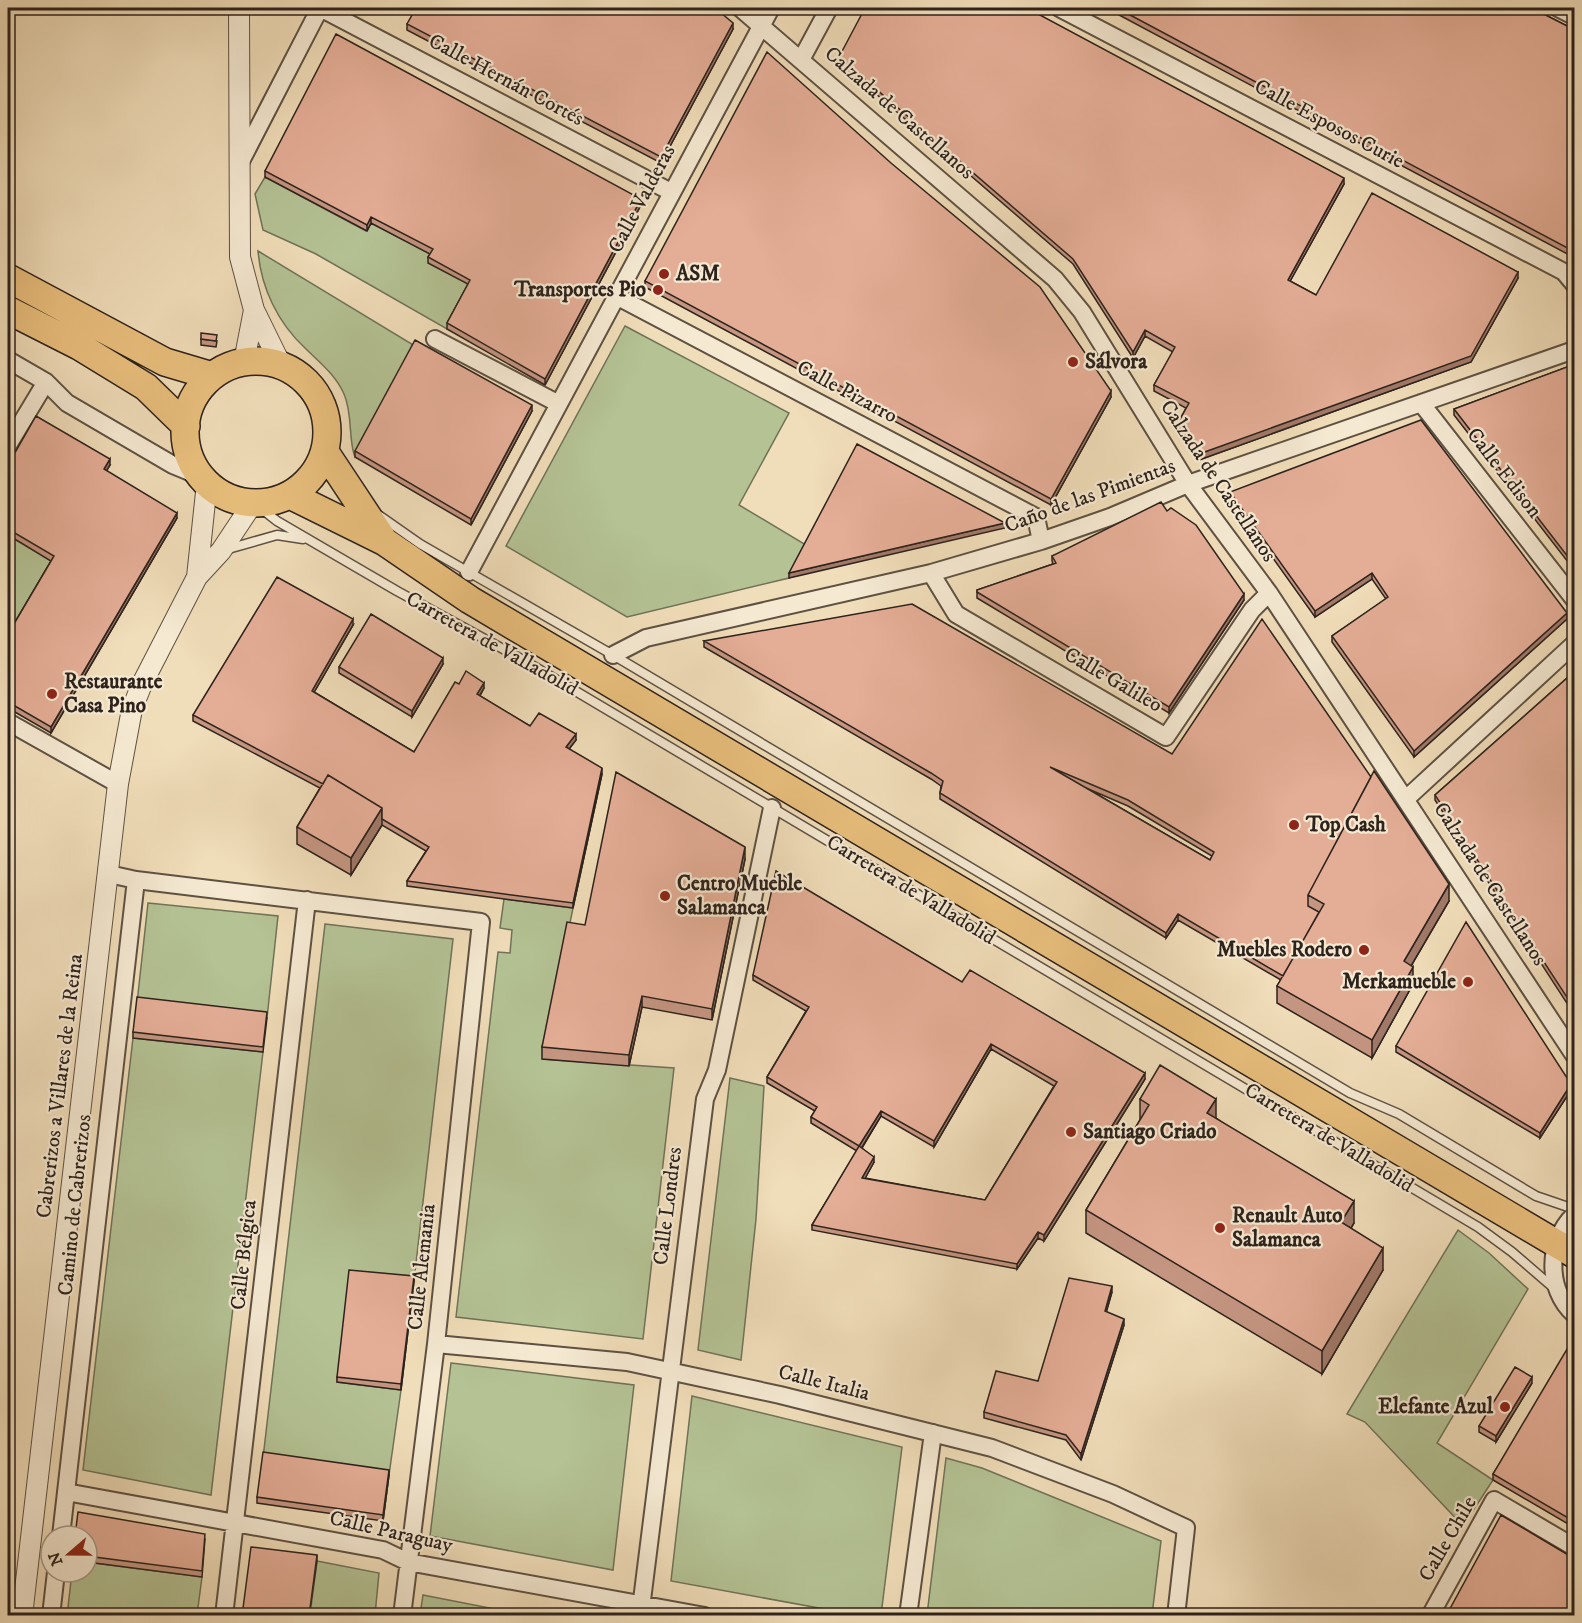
<svg xmlns="http://www.w3.org/2000/svg" width="1582" height="1623" font-family="'IM FELL DW Pica',serif">
  <style>
    .green { fill: #b4c294; stroke: #707258; stroke-width: 1.5 }
    .lines { fill: none; stroke-linecap: round; stroke-linejoin: round }
    .service-casing { stroke: #5e5143; stroke-width: 11 }
    .minor-casing { stroke: #5e5143; stroke-width: 20 }
    .tertiary-casing { stroke: #5e5143; stroke-width: 22 }
    .trunk-casing { stroke: #2d221c; stroke-width: 30 }
    .service { stroke: #f5e9d2; stroke-width: 8 }
    .minor { stroke: #f5e9d2; stroke-width: 16 }
    .tertiary { stroke: #f5e9d2; stroke-width: 20 }
    .trunk { stroke: #e8be7c; stroke-width: 27 }
    .wall { fill: #c49581; stroke: #2d221c; stroke-width: 1.5; fill-rule: evenodd }
    .shaded-wall { fill: #a07969; stroke: #2d221c; stroke-width: 1.5 }
    .building { fill: #e4ad96; stroke: #2d221c; stroke-width: 1.5; fill-rule: evenodd }
    .poi-dot { fill: #8f2418; stroke: #f5e9d2; stroke-width: 2 }
    .labels { text-anchor: middle; dominant-baseline: central; stroke-width: 4.5; stroke-linejoin: round; paint-order: stroke }
    .street-label { font-size: 21px; fill: #2d221c; stroke: #f5e9d2 }
    .poi-label { font-size: 21px; font-weight: bold; fill: #2d221c; stroke: #f5e9d2; text-anchor: start }
  </style>
  <rect width="100%" height="100%" fill="#f0ddb9"/>
  <filter id="stains"><feTurbulence type="fractalNoise" baseFrequency=".00333" numOctaves="4"/><feColorMatrix values="0 0 0 0 .2 0 0 0 0 .09 0 0 0 0 .02 0 0 0 .5 -.17"/></filter>
  <radialGradient id="worn" r=".72"><stop offset=".6" stop-color="#630" stop-opacity="0"/><stop offset="1" stop-color="#630" stop-opacity=".3"/></radialGradient>
  <!-- green -->
  <path class="green" d="M265,177L366,231L371,223L433,255L470,286L447,329L316,254L263,230L255,194Z
    M258,251L415,346L355,457C348,440 353,414 344,394C335,374 320,363 305,348C278,323 261,288 258,251Z
    M625,326L789,413L739,505L806,545L789,578L627,617L506,546Z
    M8,535L54,562L8,640Z
    M504,899L573,908L543,1059L674,1068L643,1339L456,1317L498,952L510,953L512,930L500,928Z
    M148,903L278,916L267,1018L137,1003Z
    M325,924L453,939L414,1281L350,1276L337,1382L401,1390L389,1475L263,1458Z
    M133,1038L263,1052L211,1495L83,1470Z
    M730,1078L764,1086L756,1219L741,1360L698,1350Z
    M1458,1230L1489,1253L1528,1289L1437,1443L1493,1480L1463,1526L1365,1422L1347,1414Z
    M451,1363L634,1385L613,1570L430,1536Z
    M692,1396L902,1447L881,1615H857L671,1581Z
    M946,1458L982,1468L1161,1541L1152,1615H927Z
    M317,1561L379,1573L375,1615H310Z
    M87,1562L202,1577L197,1615L67,1616L72,1572H87Z
    M423,1595L525,1615H420Z"/>
  <g class="lines">
    <!-- service casing -->
    <g class="service-casing">
      <path id="service" d="M254,503L277,521L397,591L525,661L1478,1227L1512,1252L1555,1289
        M380,516L420,544L613,655L1350,1093L1399,1114L1536,1196L1574,1209
        M228,549L277,535L303,539"/>
    </g>
    <!-- minor casing -->
    <g class="minor-casing">
      <path id="minor" d="M320,8L671,192
        M740,8L1055,279L1082,312L1188,484L1269,593L1574,1055
        M1059,8L1564,272L1574,284
        M1558,8L1574,16
        M802,58L829,8
        M240,163L320,8
        M616,296L1036,517L1041,541
        M435,339L559,404
        M8,360L46,382L67,403L173,465L202,477
        M1421,403L1574,599
        M8,445L46,382
        M469,572L771,8
        M931,573L956,614L1166,737L1252,610L1269,593
        M613,655L646,638L931,573L1041,541L1110,517L1188,484L1574,350
        M8,722L118,784
        M1407,798L1574,644
        M109,874L136,880L481,922L436,1344L402,1616
        M1574,1215C1547,1241 1546,1289 1574,1314
        M436,1344L627,1362L780,1395L992,1448L1113,1494L1186,1528L1176,1616
        M66,1492L383,1550L408,1562L705,1616
        M61,1536L136,880
        M51,1616L56,1572
        M224,1616L307,900
        M640,1616L705,1099L717,1070L772,808
        M908,1616L933,1433
        M1430,1616L1494,1500L1574,1547"/>
    </g>
    <!-- tertiary casing -->
    <g class="tertiary-casing">
      <path id="tertiary" d="M239,8L240,257L254,310L282,367
        M244,362L254,310
        M197,577L207,483
        M22,1616L118,784L132,709L142,684L197,577L221,551L253,503"/>
    </g>
    <!-- trunk casing -->
    <g class="trunk-casing">
      <path id="trunk" d="M8,278L165,362L212,376
        M8,310L79,346L146,387L186,426
        M185 432a71 71 0 1 1 142 0a71 71 0 1 1-142 0Z
        M325,452L382,538
        M290,495L385,542L470,600L1574,1254"/>
    </g>
    <!-- service -->
    <use href="#service" class="service"/>
    <!-- minor -->
    <use href="#minor" class="minor"/>
    <!-- tertiary -->
    <use href="#tertiary" class="tertiary"/>
    <!-- trunk -->
    <use href="#trunk" class="trunk"/>
  </g>
  <!-- wall -->
  <path class="wall" d="M1106,8H1532L1575,30V258Z
    M407,24L733,29L661,163L407,30Z
    M839,57L1344,184L1290,281L1316,295L1518,278L1471,362L1199,460L1178,428V423L1186,408L1154,391V385L1173,352L1145,336L1133,358L1073,264L839,62Z
    M265,171L641,205L545,385L447,329V323L468,284L428,263V257L430,254L371,223L367,231L265,177Z
    M645,281L1111,397L1051,505L645,287Z
    M201,339L217,341L216,347L201,345Z
    M1575,364V571L1454,415V409Z
    M532,411L471,525L355,457V451Z
    M8,465H110L106,471L177,518L51,733L8,708V634L51,561L8,535Z
    M1230,492L1567,619L1414,757L1332,642V636L1386,599L1372,579L1315,617L1230,498Z
    M1167,511L1244,600L1169,713L977,598V590L1053,564L1052,561V556Z
    M353,625L314,692L414,752L459,684L484,688L480,696L530,726L576,740L569,749L602,774L573,908L407,886V881L426,851L382,825L351,875L297,844V827L320,788L193,721V715Z
    M704,641L1172,754L1449,901L1411,966L1413,984L1372,1058L1277,1003V986L1281,980L1178,920L1166,938L940,799V793L941,786L931,779L704,647ZM1086,788L1128,806L1212,856L1210,860Z
    M443,664L412,717L339,673V667Z
    M1575,671V1004L1570,1008L1435,800V795Z
    M745,859L712,1020L642,1007L629,1066L542,1059V1047L585,925Z
    M753,975L962,982L1145,1079L1044,1241L1038,1238L1017,1269L812,1230V1225L857,1151L811,1123V1117L815,1111L767,1083V1077L806,1011L753,980ZM991,1049L1054,1086L985,1200L865,1178L874,1162L862,1148L881,1116L934,1147Z
    M267,1018L263,1052L133,1038V1032Z
    M1396,1046L1571,1090L1540,1138L1396,1052Z
    M1140,1099L1216,1118L1354,1223L1351,1228L1383,1270L1322,1374L1086,1233V1210L1140,1120Z
    M414,1281L401,1390L337,1382V1377Z
    M1112,1292L1106,1312L1124,1325L1081,1460L1066,1440L984,1418V1412L1038,1381Z
    M1575,1347V1528L1493,1480V1474Z
    M1532,1383L1496,1442L1479,1432V1426Z
    M389,1475L383,1521L257,1503V1497Z
    M87,1536L205,1539L202,1577L87,1562Z"/>
  <!-- shaded-wall -->
  <path class="shaded-wall" d="M733,23V29L661,163V157Z
    M1344,178V184L1288,285V280Z
    M641,199V205L545,385V379Z
    M371,217V223L367,231V225Z
    M1518,272V278L1471,362L1199,460V454Z
    M1145,330V336L1133,358V352Z
    M1111,391V397L1051,505V499Z
    M532,405V411L471,525V519Z
    M110,459V465L104,475V469Z
    M177,513V518L51,733V727Z
    M1005,523V528L789,578V573Z
    M1372,573V579L1315,617V611Z
    M1244,594V600L1169,713V707Z
    M1567,613V619L1414,757V751Z
    M353,619V625L312,696V691Z
    M443,658V664L412,717V711Z
    M484,683V688L477,700V694Z
    M576,734V740L566,753V747Z
    M602,768V774L573,908V903Z
    M382,808V825L351,875V858Z
    M745,847V859L712,1020V1009Z
    M1449,884V901L1404,978V961Z
    M1178,914V920L1166,938V933Z
    M1413,967V984L1372,1058V1040Z
    M642,996V1007L629,1066V1055Z
    M1575,998V1004L1570,1008V1002Z
    M991,1044V1049L934,1147V1141Z
    M1145,1073V1079L1044,1241V1235Z
    M1571,1084V1090L1540,1138V1133Z
    M1216,1099V1121L1207,1113Z
    M881,1111V1116L859,1152V1146Z
    M874,1157V1162L862,1184V1178Z
    M1354,1201V1223L1341,1245V1222Z
    M1038,1232V1238L1017,1269V1264Z
    M1383,1248V1270L1322,1374V1351Z
    M414,1276V1281L401,1390V1384Z
    M1112,1286V1292L1105,1317V1311Z
    M1124,1319V1325L1081,1460V1454Z
    M1532,1377V1383L1496,1442V1436Z
    M389,1470V1475L383,1521V1515Z
    M317,1555V1561L309,1616Z"/>
  <!-- building -->
  <path class="building" d="M416,8H715L733,23L661,157L407,24Z
    M865,8H1027L1344,178L1288,280L1316,295L1372,193L1518,272L1471,356L1199,454L1178,423L1189,403L1154,385L1175,347L1145,330L1133,352L1073,259L839,57Z
    M1117,8H1532L1575,30V252Z
    M336,34L641,199L545,379L447,323L470,280L428,257L433,249L371,217L367,225L265,171Z
    M767,52L891,163L1040,287L1111,391L1051,499L645,281Z
    M201,333L217,335L216,341L201,339Z
    M415,340L532,405L471,519L355,451Z
    M1575,364V566L1454,409Z
    M36,416L110,459L104,469L177,513L51,727L8,702V634L54,556L8,529V465Z
    M1421,420L1567,613L1414,751L1332,636L1388,597L1372,573L1315,611L1230,492Z
    M857,444L1005,523L789,573Z
    M1161,502L1167,511L1171,508L1196,525L1244,594L1169,707L977,592V590L1056,563L1052,556Z
    M277,577L353,619L312,691L414,752L455,682L459,684L466,671L484,683L477,694L530,726L539,713L576,734L566,747L602,768L573,903L407,881L429,847L382,819V808L328,775L323,784L193,715Z
    M912,604L1172,754L1262,619L1371,777L1308,895V906L1319,912L1283,976L1178,914L1166,933L940,793L943,781L931,773L704,641ZM1050,767L1128,800L1214,852L1210,860Z
    M371,614L443,658L412,711L339,667Z
    M1575,671V998L1570,1002L1435,795Z
    M1374,771L1449,884L1404,961L1413,967L1372,1040L1277,986L1324,904L1308,895Z
    M616,772L745,847L712,1009L642,996L629,1055L542,1047L567,922L585,925Z
    M328,775L382,808L351,858L297,827Z
    M776,871L962,982L970,970L1145,1073L1044,1235L1038,1232L1017,1264L812,1225L859,1146L874,1157L862,1178L985,1200L1057,1082L991,1044L934,1141L881,1111L859,1146L811,1117L817,1107L767,1077L809,1007L753,975Z
    M1466,922L1571,1084L1540,1133L1396,1046Z
    M137,997L267,1012L263,1047L133,1032Z
    M1160,1065L1216,1099L1207,1113L1354,1201L1341,1222L1383,1248L1322,1351L1086,1210L1149,1105L1140,1099Z
    M349,1270L414,1276L401,1384L337,1377Z
    M1069,1278L1112,1286L1105,1311L1124,1319L1081,1454L1066,1435L984,1412L996,1371L1038,1381Z
    M1570,1344L1575,1347V1522L1493,1474Z
    M1515,1367L1532,1377L1496,1436L1479,1426Z
    M263,1452L389,1470L383,1515L257,1497Z
    M78,1512L205,1534L202,1571L87,1556V1536H75Z
    M1501,1515L1575,1559V1616H1446Z
    M251,1547L317,1555L309,1616H242Z"/>
  <!-- markers -->
  <g class="poi-dot">
    <circle cx="664" cy="274" r="6"/>
    <circle cx="658" cy="290" r="6"/>
    <circle cx="1073" cy="362" r="6"/>
    <circle cx="52" cy="694" r="6"/>
    <circle cx="1294" cy="825" r="6"/>
    <circle cx="665" cy="896" r="6"/>
    <circle cx="1364" cy="950" r="6"/>
    <circle cx="1468" cy="982" r="6"/>
    <circle cx="1071" cy="1132" r="6"/>
    <circle cx="1220" cy="1228" r="6"/>
    <circle cx="1505" cy="1407" r="6"/>
  </g>
  <g class="labels">
    <!-- street labels -->
    <g class="street-label">
      <text transform="translate(506 80) rotate(28)">Calle Hernán Cortés</text>
      <text transform="translate(899 113) rotate(41)">Calzada de Castellanos</text>
      <text transform="translate(1329 124) rotate(28)">Calle Esposos Curie</text>
      <text transform="translate(642 199) rotate(-62)">Calle Valderas</text>
      <text transform="translate(847 392) rotate(28)">Calle Pizarro</text>
      <text transform="translate(1504 473) rotate(52)">Calle Edison</text>
      <text transform="translate(1218 481) rotate(56)">Calzada de Castellanos</text>
      <text transform="translate(1090 496) rotate(-20)">Caño de las Pimientas</text>
      <text transform="translate(492 644) rotate(29)">Carretera de Valladolid</text>
      <text transform="translate(1113 680) rotate(30)">Calle Galileo</text>
      <text transform="translate(1490 884) rotate(57)">Calzada de Castellanos</text>
      <text transform="translate(911 890) rotate(31)">Carretera de Valladolid</text>
      <text transform="translate(60 1086) rotate(-83)">Cabrerizos a Villares de la Reina</text>
      <text transform="translate(1329 1138) rotate(31)">Carretera de Valladolid</text>
      <text transform="translate(75 1205) rotate(-84)">Camino de Cabrerizos</text>
      <text transform="translate(668 1206) rotate(-83)">Calle Londres</text>
      <text transform="translate(244 1255) rotate(-84)">Calle Bélgica</text>
      <text transform="translate(422 1267) rotate(-84)">Calle Alemania</text>
      <text transform="translate(824 1383) rotate(14)">Calle Italia</text>
      <text transform="translate(391 1532) rotate(13)">Calle Paraguay</text>
      <text transform="translate(1448 1539) rotate(-60)">Calle Chile</text>
    </g>
    <!-- poi labels -->
    <g class="poi-label">
      <text x="676" y="274">ASM</text>
      <text x="646" y="290" text-anchor="end">Transportes Pio</text>
      <text x="1085" y="362">Sálvora</text>
      <text x="64" y="682">Restaurante<tspan x="64" dy="24">Casa Pino</tspan></text>
      <text x="1306" y="825">Top Cash</text>
      <text x="677" y="884">Centro Mueble<tspan x="677" dy="24">Salamanca</tspan></text>
      <text x="1352" y="950" text-anchor="end">Muebles Rodero</text>
      <text x="1456" y="982" text-anchor="end">Merkamueble</text>
      <text x="1083" y="1132">Santiago Criado</text>
      <text x="1232" y="1216">Renault Auto<tspan x="1232" dy="24">Salamanca</tspan></text>
      <text x="1493" y="1407" text-anchor="end">Elefante Azul</text>
    </g>
  </g>
  <!-- margin -->
  <rect width="1582" height="1623" fill="none" stroke="#f0ddb9" stroke-width="30"/>
  <rect x="9" y="9" width="1564" height="1605" fill="none" stroke="#2d221c" stroke-width="3"/>
  <rect x="15" y="15" width="1552" height="1593" fill="none" stroke="#2d221c" stroke-width="1.5"/>
  <!-- north arrow -->
  <g transform="translate(69 1554) rotate(250)"><circle r="28" fill="#f5e9d2" stroke="#a59989" stroke-width="1.5"/>
  <path d="M0-4.5L10 22L0 15L-10 22Z" fill="#8f2418"/>
  <text y="-9" font-size="16" font-weight="bold" text-anchor="middle" fill="#2d221c">N</text>
  </g>
  <rect width="100%" height="100%" filter="url(#stains)"/>
  <rect width="100%" height="100%" fill="url(#worn)"/>
</svg>
